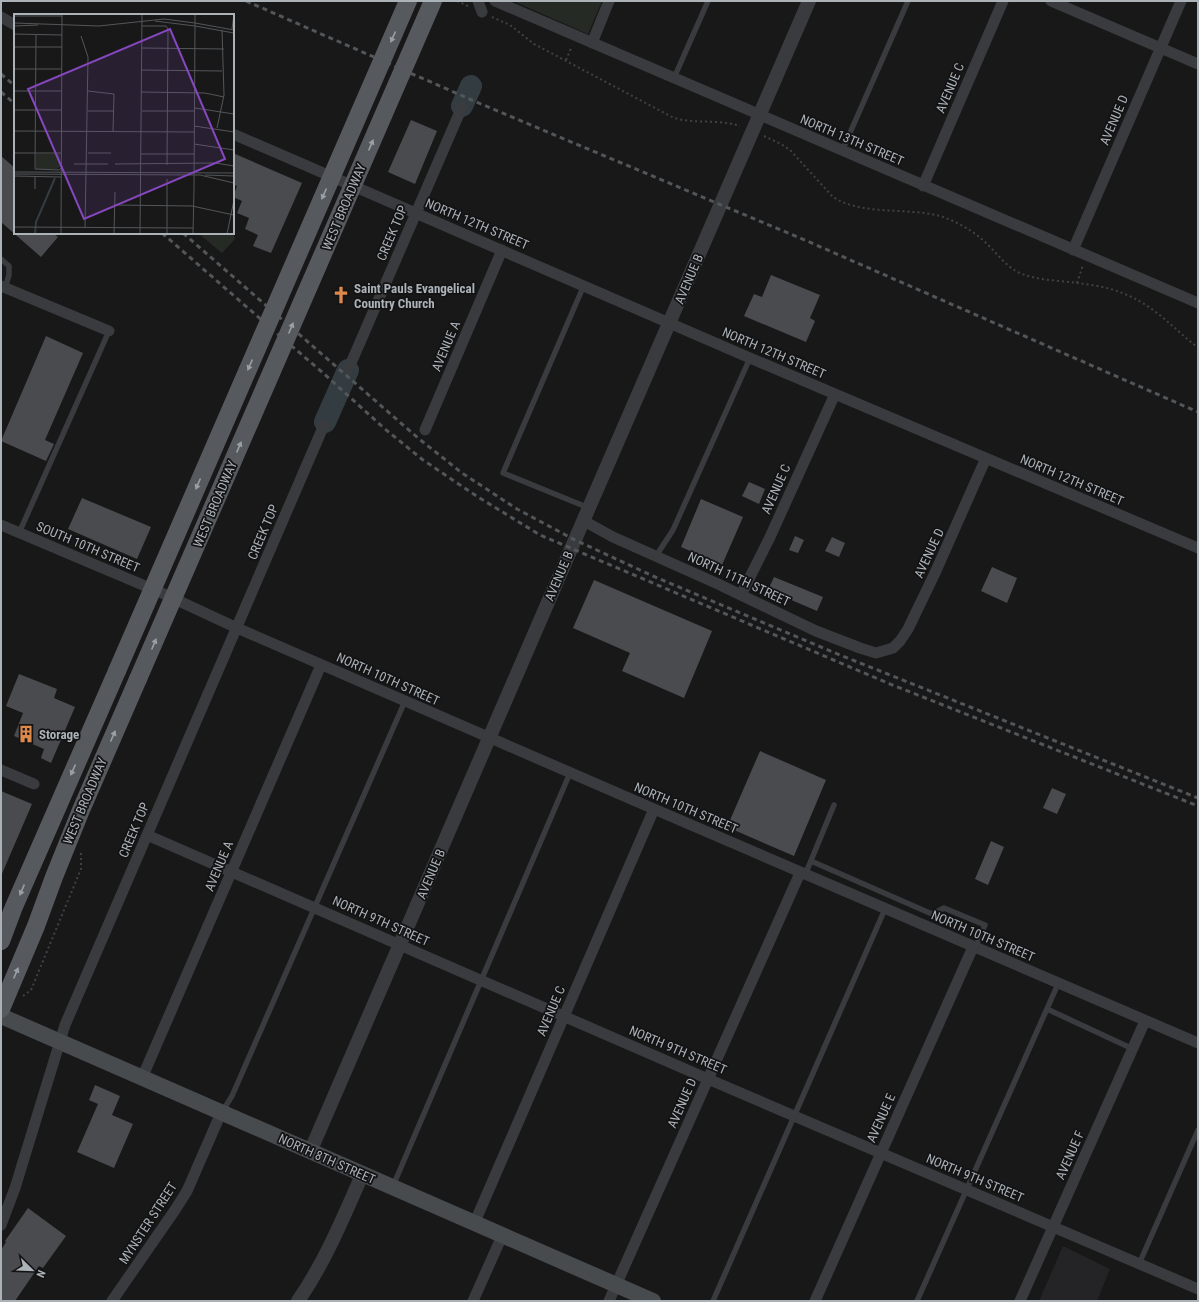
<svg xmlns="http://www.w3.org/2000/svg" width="1199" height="1302" font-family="'Roboto Condensed',sans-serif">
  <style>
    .built { fill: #242426 }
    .green { fill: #252b24 }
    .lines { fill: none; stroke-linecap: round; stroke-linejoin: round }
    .river { stroke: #333d41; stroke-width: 22 }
    .building { fill: #4a4b4e }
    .path { stroke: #3f4245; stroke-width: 2; stroke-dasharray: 2 3; stroke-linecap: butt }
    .service { stroke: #393b3e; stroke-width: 5.5 }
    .minor { stroke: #393b3e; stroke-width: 11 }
    .tertiary { stroke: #393b3e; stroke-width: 14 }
    .secondary { stroke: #474b4e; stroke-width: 16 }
    .primary { stroke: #56595d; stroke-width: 18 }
    .rail { stroke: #525659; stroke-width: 3; stroke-dasharray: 5 4; stroke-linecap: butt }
    .primary-bridge { stroke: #56595d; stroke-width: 18 }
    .oneway { fill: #9aa0a6 }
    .labels { text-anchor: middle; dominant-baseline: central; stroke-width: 3.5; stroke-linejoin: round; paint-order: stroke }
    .street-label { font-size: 13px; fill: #abb2b8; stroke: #131314 }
    .poi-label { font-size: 13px; font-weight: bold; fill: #abb2b8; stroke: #131314; text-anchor: start }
    .inset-river { fill: none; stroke: #333d41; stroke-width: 2 }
    .inset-road { fill: none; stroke: #535659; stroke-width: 1 }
    .view { fill: #8547be; fill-opacity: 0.15; stroke: #8547be; stroke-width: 2 }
    .inset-edge { fill: none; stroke: #abb2b8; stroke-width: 2 }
  </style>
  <rect width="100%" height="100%" fill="#181819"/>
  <!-- built -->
  <path class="built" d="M1063,1246L1110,1269L1097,1301H1039Z"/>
  <!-- green -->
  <path class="green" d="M513,1H602L588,34Z
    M198,233H233L235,239L222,253Z"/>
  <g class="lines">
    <!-- river -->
    <path class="river" d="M462,106L471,86
      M325,422L348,370"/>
  </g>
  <!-- building -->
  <path class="building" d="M411,120L437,131L415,184L388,172Z
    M233,153L302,183L271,253L253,246L258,235L245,229L249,218L237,213L242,201L233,197L237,186L233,185Z
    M1,156L15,168V233H53L58,237L41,257L1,222Z
    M771,275L820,295L810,318L815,321L806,342L744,316L754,294L762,297Z
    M46,336L83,353L45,440L54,444L46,461L1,441Z
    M749,482L765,489L759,504L742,496Z
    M82,498L151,527L137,559L68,529Z
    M701,499L743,517L722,565L681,547Z
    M795,536L804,540L798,553L789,550Z
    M832,537L845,543L839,557L825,551Z
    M992,567L1017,578L1007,603L981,591Z
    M774,577L823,597L817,611L768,590Z
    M594,580L712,631L684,698L622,671L630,653L573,628Z
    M19,674L57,689L54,698L75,707L51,763L41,758L44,749L14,736L23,713L6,706Z
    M760,751L826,780L794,856L727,827Z
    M1052,788L1066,794L1057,814L1043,808Z
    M1,791L32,804L1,876Z
    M991,841L1004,847L988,885L975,879Z
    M95,1085L120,1096L112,1115L133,1124L114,1168L77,1152L98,1104L89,1100Z
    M28,1208L66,1236L43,1268L39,1266L15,1301H1V1250L6,1242L5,1241Z"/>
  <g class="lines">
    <!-- path -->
    <path class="path" d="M457,1L468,6
      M492,17L510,25L534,44L674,118C696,124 718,119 740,126
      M566,60L572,46
      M764,136L781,144L790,150L833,197C863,216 905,207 940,216C959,222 977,233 991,248C1000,257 1008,268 1020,273C1038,281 1059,280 1077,283C1092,285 1108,287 1122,293C1150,303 1171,325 1193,344L1198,347
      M1077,283L1083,265
      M23,996L31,990L81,869V852"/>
    <!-- service -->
    <path class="service" d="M674,78L708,1
      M842,151L908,1
      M1,259L9,266V275L5,288
      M584,285L503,473L589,508
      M19,533L109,331
      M656,556L673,530L750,358
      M811,861L932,914L944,908L985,925L975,948
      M805,875L834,805
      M1047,1009L1133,1049
      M222,1112L232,1096L405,701
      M393,1186L570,773
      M1139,1264L1198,1130
      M713,1301L885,909
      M917,1301L1058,984"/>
    <!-- minor -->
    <path class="minor" d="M478,1L482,12
      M495,1L1198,303
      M1051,1L1198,64
      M1,17L15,25
      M592,43L609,1
      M233,134L750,358L1198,548
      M923,186L1003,1
      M1073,250L1181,1
      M1,286L109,331
      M348,370L462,107
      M425,430L502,250
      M584,521L613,537L718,584L816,631L860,648L876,653L893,648L900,641L908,629L935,573L986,458
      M1,525L164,594L237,628L654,809L1198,1043
      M741,595L770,537L835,394
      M1,770L34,784
      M147,835L708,1079L1198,1289
      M142,1078L321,665
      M474,1224L654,809
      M1,1225L15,1188L65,1025L324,425
      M112,1301L175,1210L187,1191L221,1113
      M473,1301L502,1236
      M609,1301L800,873
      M815,1301L973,947
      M1020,1301L1145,1021"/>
    <!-- tertiary -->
    <path class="tertiary" d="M310,1152L571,549L809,1
      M298,1301C325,1262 343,1218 362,1175"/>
    <!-- secondary -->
    <path class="secondary" d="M1,1016L653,1301"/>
    <!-- primary -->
    <path class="primary" d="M1,941L13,909L117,671
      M1,1009L36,926L54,877L81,810L138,679"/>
    <!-- rail -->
    <path class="rail" d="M246,1L481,104L807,241L1198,412
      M1,74L15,86
      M1,92L15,104
      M162,233L272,329L322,372L385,429L423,460L478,497L540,535L890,684L1198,806
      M183,233L418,438L462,473L517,509L575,540L653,576L840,655L1198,798"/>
    <!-- primary-bridge -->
    <path class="primary-bridge" d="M117,671L408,1
      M138,679L433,1"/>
  </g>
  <!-- one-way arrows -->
  <defs><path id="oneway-solid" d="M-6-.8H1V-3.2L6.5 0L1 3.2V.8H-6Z"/></defs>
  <g class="oneway">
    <use href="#oneway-solid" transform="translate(393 37) rotate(114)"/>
    <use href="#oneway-solid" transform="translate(371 145) rotate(-67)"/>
    <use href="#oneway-solid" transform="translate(324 194) rotate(114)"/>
    <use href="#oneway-solid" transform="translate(291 328) rotate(-67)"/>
    <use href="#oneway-solid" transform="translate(250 365) rotate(114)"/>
    <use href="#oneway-solid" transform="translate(239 447) rotate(-67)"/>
    <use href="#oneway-solid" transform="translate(198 484) rotate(114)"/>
    <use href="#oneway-solid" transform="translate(154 644) rotate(-67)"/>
    <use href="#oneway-solid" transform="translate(113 736) rotate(-66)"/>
    <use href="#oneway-solid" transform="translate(73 770) rotate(114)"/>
    <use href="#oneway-solid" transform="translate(22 890) rotate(113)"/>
    <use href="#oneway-solid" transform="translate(16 973) rotate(-67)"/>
  </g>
  <!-- icons -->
  <defs>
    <g id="church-bare" transform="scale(1.38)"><path d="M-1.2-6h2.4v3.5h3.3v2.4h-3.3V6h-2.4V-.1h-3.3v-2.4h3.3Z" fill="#de894c" stroke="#131314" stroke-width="2.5" paint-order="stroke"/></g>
    <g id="building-bare" transform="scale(1.38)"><path d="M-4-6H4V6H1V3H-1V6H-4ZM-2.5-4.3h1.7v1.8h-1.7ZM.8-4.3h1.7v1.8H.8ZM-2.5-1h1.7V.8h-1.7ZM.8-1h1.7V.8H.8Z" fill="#de894c" stroke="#131314" stroke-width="2.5" paint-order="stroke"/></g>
  </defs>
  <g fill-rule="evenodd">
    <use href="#church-bare" x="341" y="295"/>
    <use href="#building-bare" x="26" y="734"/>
  </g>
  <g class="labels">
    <!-- street labels -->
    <g class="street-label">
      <text transform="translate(950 88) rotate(-67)">AVENUE C</text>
      <text transform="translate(1114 120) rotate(-67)">AVENUE D</text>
      <text transform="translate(852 140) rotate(23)">NORTH 13TH STREET</text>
      <text transform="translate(344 207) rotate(-67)">WEST BROADWAY</text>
      <text transform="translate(477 224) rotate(23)">NORTH 12TH STREET</text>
      <text transform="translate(392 233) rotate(-67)">CREEK TOP</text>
      <text transform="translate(689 279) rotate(-67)">AVENUE B</text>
      <text transform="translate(446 346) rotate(-67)">AVENUE A</text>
      <text transform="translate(774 353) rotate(23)">NORTH 12TH STREET</text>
      <text transform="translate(1072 480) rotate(23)">NORTH 12TH STREET</text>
      <text transform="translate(776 489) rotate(-66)">AVENUE C</text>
      <text transform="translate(215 504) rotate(-67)">WEST BROADWAY</text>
      <text transform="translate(263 532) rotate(-67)">CREEK TOP</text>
      <text transform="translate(88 547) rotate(23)">SOUTH 10TH STREET</text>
      <text transform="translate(929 553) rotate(-65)">AVENUE D</text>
      <text transform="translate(559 576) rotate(-67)">AVENUE B</text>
      <text transform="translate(739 579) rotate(25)">NORTH 11TH STREET</text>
      <text transform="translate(388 679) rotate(24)">NORTH 10TH STREET</text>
      <text transform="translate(85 801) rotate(-67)">WEST BROADWAY</text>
      <text transform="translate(686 808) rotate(23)">NORTH 10TH STREET</text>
      <text transform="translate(134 830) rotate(-67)">CREEK TOP</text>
      <text transform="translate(219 866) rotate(-67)">AVENUE A</text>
      <text transform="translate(431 874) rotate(-67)">AVENUE B</text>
      <text transform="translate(381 921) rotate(24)">NORTH 9TH STREET</text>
      <text transform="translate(983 936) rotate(23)">NORTH 10TH STREET</text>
      <text transform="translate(551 1011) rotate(-67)">AVENUE C</text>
      <text transform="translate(678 1050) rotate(23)">NORTH 9TH STREET</text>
      <text transform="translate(682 1103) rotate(-66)">AVENUE D</text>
      <text transform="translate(881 1118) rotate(-66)">AVENUE E</text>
      <text transform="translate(1070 1155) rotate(-66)">AVENUE F</text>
      <text transform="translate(327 1159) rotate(24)">NORTH 8TH STREET</text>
      <text transform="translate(975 1178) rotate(23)">NORTH 9TH STREET</text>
      <text transform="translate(148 1223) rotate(-57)">MYNSTER STREET</text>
    </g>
    <!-- poi labels -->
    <g class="poi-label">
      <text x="354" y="288">Saint Pauls Evangelical<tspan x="354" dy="15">Country Church</tspan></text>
      <text x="39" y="734">Storage</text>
    </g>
  </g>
  <!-- overview -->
  <g transform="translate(14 14)">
    <rect width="220" height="220" fill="#181819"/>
    <path d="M22,140H46V153L43,155H22Z" fill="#252b24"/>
    <path class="inset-river" d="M21,220L22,208L41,164"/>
    <path class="inset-road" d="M181,0V9L220,16M0,2H48M141,7L181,12M0,9L85,12L150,5L181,9L180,174M0,12L24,11M128,12H152L154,15L153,151M181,12L220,19M218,15L220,0M0,20L48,21M22,21L21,155L45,156L49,152M67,22L74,43L71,214M0,33H48M128,34L210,35M0,55H47M128,56L208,57M0,77H47M74,77L100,80L99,118M127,78L191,79L210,83M181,94L220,100M0,96H47M74,97H100M128,97H180M180,112L220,118M203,114L210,81L208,16M0,117L180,118M180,130L220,136M0,139H47M74,139H97M127,140H180M60,150H94M101,150L201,149L220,152M0,158L220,159M0,160L186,161L220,169M191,161L220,162M0,162L47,163M21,175V162M101,191L178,192L220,201M0,213L179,214M47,220L48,0M100,220L101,178M126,220L128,0M153,220V165M179,220L180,174M213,220L220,186"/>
    <path class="view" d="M156,15L211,145L70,205L14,75Z"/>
    <rect width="220" height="220" class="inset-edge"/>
  </g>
  <!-- border -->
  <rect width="1199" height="1302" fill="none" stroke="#abb2b8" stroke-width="4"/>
  <!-- north arrow -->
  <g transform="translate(32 1270) rotate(113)" stroke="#131314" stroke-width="3" paint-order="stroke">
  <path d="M0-3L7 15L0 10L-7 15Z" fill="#abb2b8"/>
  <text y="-6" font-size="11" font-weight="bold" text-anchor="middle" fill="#abb2b8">N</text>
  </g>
</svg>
